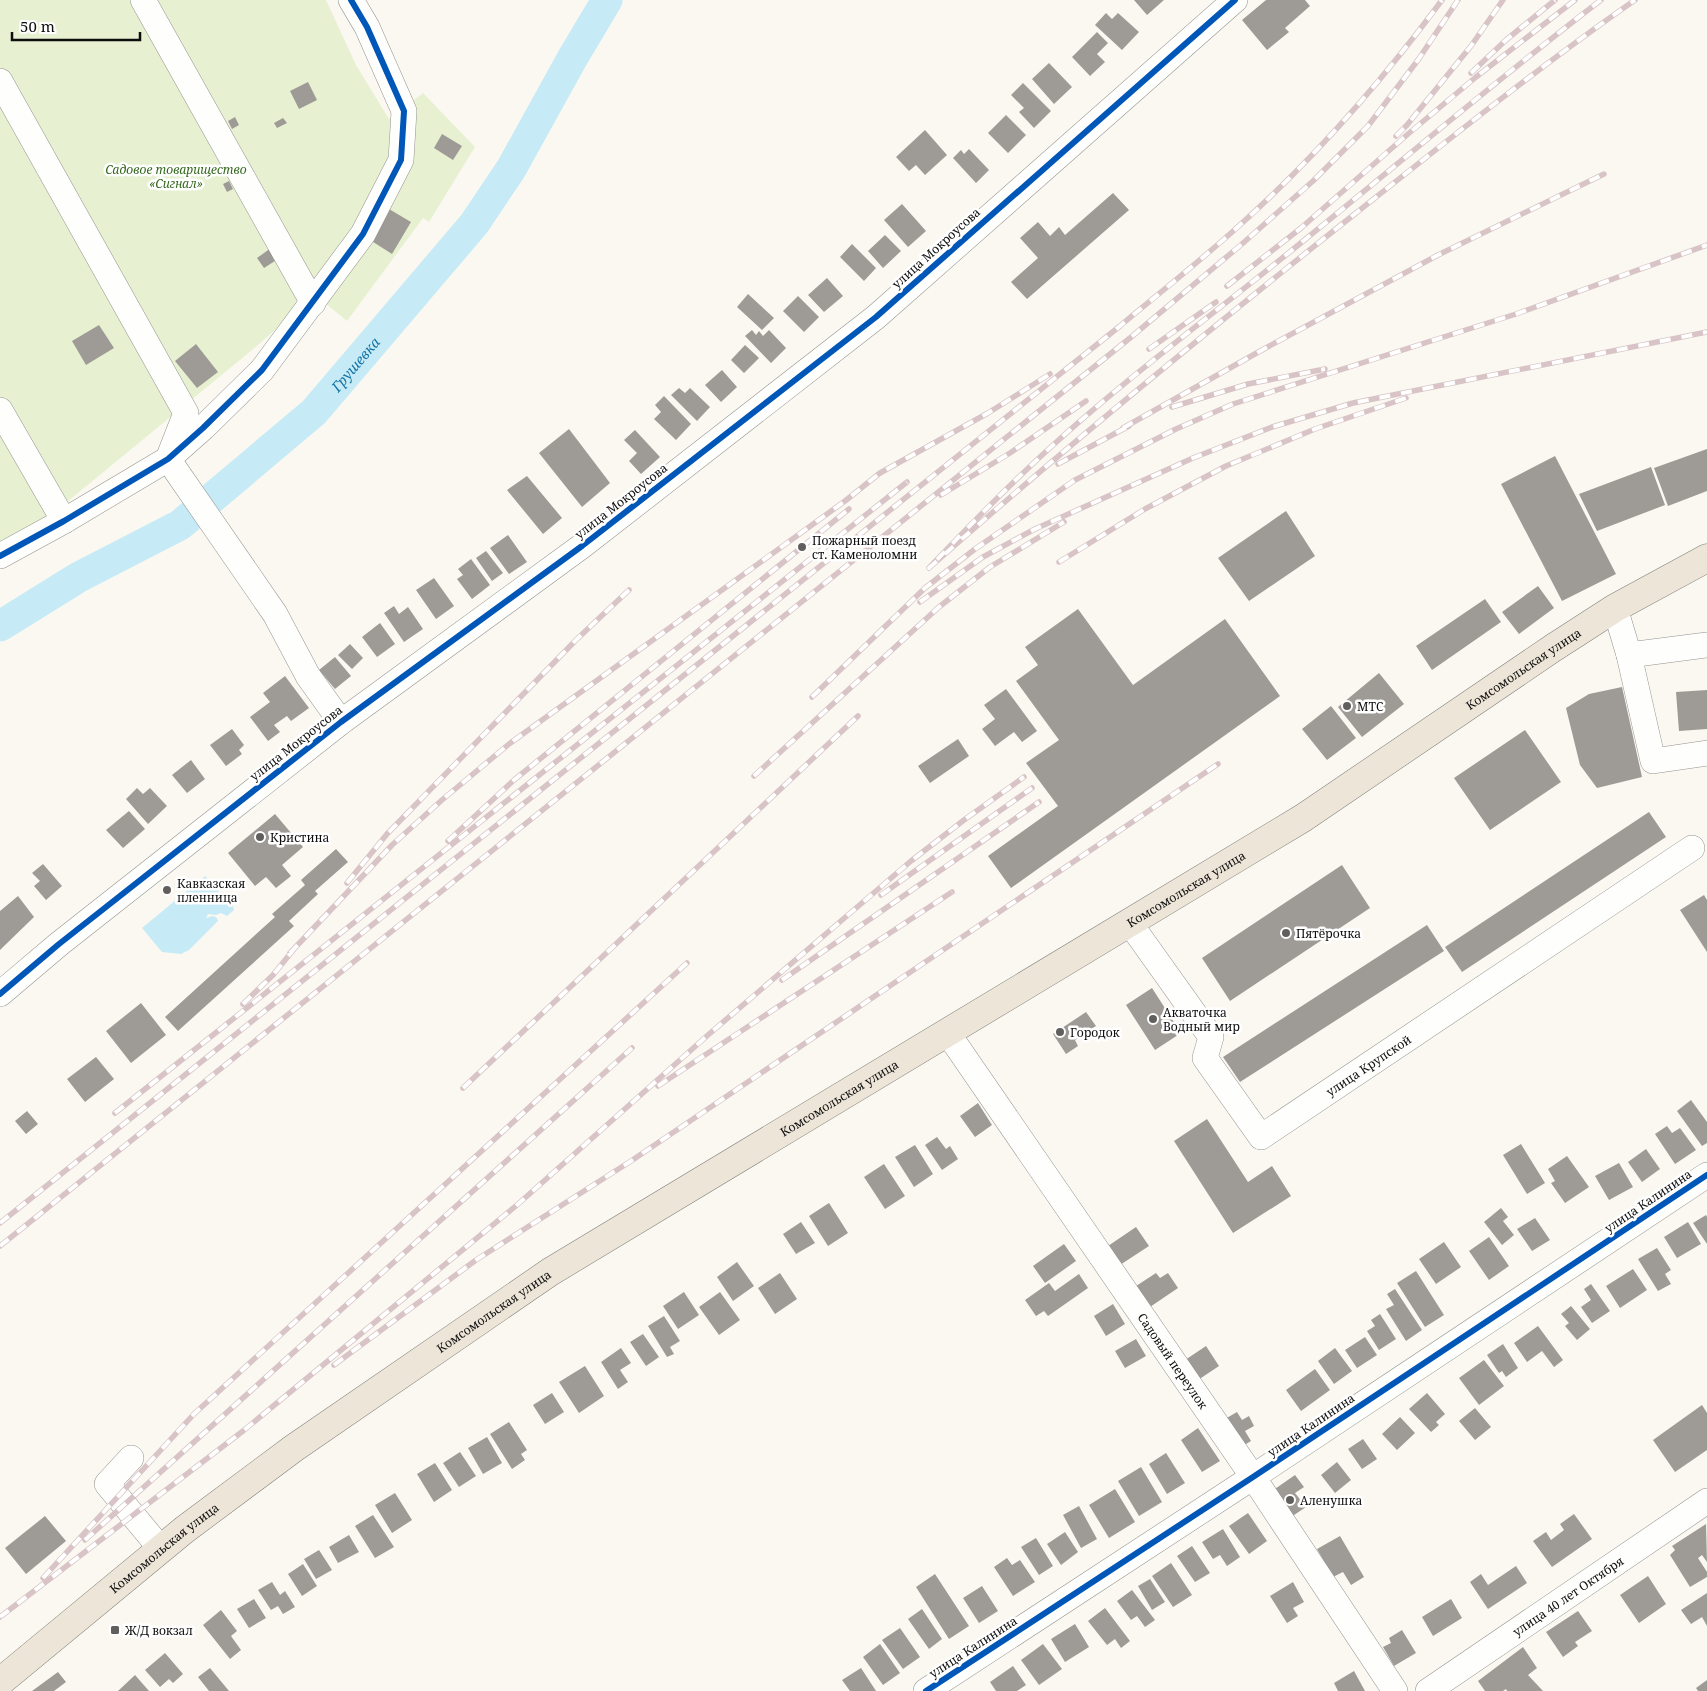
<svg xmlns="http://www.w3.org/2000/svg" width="1707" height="1691" font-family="'Noto Serif',serif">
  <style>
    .green { fill: #e7f1d1 }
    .water { fill: #c6ebf6 }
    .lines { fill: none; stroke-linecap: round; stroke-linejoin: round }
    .river { stroke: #c6ebf6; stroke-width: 31 }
    .building { fill: #9e9b97 }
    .minor-casing { stroke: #949390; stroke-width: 26 }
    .major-casing { stroke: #81807d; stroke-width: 29 }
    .minor { stroke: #fefefd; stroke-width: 25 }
    .major { stroke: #ede5d8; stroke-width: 28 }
    .rail-casing { stroke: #d8c4c6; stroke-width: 5.5 }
    .rail { stroke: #fff; stroke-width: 4; stroke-dasharray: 11; stroke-linecap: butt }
    .cycleway-casing { stroke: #fff; stroke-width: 9 }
    .cycleway { stroke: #0057b8; stroke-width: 6 }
    .poi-dot { fill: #605f5d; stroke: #fff; stroke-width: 2 }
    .labels { text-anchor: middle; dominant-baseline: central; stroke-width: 5; stroke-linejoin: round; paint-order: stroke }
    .park-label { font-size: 12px; font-style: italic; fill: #33671b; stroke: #fff }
    .street-label { font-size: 12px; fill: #0d0d0d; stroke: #fff }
    .poi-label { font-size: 12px; fill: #0d0d0d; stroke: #fff; text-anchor: start }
    .water-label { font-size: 14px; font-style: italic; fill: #1273a4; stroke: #fff }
  </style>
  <rect width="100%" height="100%" fill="#fbf8f1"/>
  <!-- green -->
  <path class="green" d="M0,0H326L356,65L389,119L423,93L475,147L429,222L423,218L347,321L309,290L295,313L252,350L45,520L0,546Z"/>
  <!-- water -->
  <path class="water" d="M205,876L223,897H228L232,903L234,910L227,916L221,913L216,915L208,914L206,918L213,916L217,918L218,921L189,950L181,954L162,952L142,928Z"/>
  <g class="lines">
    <!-- river -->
    <path class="river" id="s1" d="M0,626L79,577L180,525L314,412L474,224L511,169L573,57L607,0"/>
  </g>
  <!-- building -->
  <path class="building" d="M1134,0H1164L1147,15Z
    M1266,0H1305L1310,6L1285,28L1289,32L1267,50L1242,20Z
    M1106,13L1112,19L1118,13L1139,32L1122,50L1095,25Z
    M1097,32L1108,43L1097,54L1105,62L1090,76L1072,57Z
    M1049,63L1072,87L1054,104L1032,79Z
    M308,82L317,100L299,109L290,91Z
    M1023,83L1051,111L1034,128L1019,112L1024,108L1011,95Z
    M1006,115L1026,135L1008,153L988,133Z
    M235,117L239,125L232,129L228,121Z
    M283,118L287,123L277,128L274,123Z
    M925,130L947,155L925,175L916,165L909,171L896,157Z
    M442,134L462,146L453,160L434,148Z
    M969,149L989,170L976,183L953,158L961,150L964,154Z
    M229,181L233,189L227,192L223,184Z
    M1113,193L1129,210L1027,299L1011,282L1038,258L1020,238L1038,222L1050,236L1059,227L1065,235Z
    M902,204L926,231L908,247L884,220Z
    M389,209L411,222L392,254L370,240Z
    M885,235L901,251L883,268L868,251Z
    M852,244L876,268L864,281L840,257Z
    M271,248L278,259L264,268L257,258Z
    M827,278L843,296L824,312L808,295Z
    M748,294L774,318L762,330L737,307Z
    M798,296L819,317L804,332L783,311Z
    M99,325L114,348L86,365L72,341Z
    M752,330L756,335L759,331L763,336L769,330L786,348L771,363L745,336Z
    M196,344L218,372L197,388L175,361Z
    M745,345L759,358L744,373L731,360Z
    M722,370L737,387L721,402L705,385Z
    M679,388L685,393L690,388L710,407L697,421L671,395Z
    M664,396L691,424L676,440L654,419L661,412L655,405Z
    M569,429L610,483L582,507L539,453Z
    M635,430L660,457L641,474L629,461L637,453L624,440Z
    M1707,449V491L1668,506L1654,468Z
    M1555,456L1616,574L1562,601L1501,484Z
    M1651,467L1665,505L1597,531L1579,494Z
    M527,476L562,518L543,534L507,490Z
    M1286,511L1315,556L1249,601L1218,558Z
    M508,535L527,562L509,574L490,548Z
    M486,551L503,573L492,581L476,558Z
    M471,559L490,585L472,599L457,579L463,575L458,569Z
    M434,578L454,606L436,619L416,590Z
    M1538,586L1554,608L1519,634L1502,612Z
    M1485,599L1501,622L1432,670L1416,646Z
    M394,606L399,614L408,607L423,629L404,642L384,613Z
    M1078,609L1133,685L1225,619L1280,696L1011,888L988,856L1058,806L1026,763L1059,740L1016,681L1038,665L1025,647Z
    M380,623L395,644L377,657L362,637Z
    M350,644L363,658L352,669L338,655Z
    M335,657L351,676L335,689L319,670Z
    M1379,673L1404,704L1362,737L1338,707Z
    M285,676L309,708L291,721L287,716L274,725L280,732L268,741L250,717L270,702L263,693Z
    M1622,687L1642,777L1597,788L1580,765L1566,708L1589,694Z
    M1006,689L1037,731L1022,742L1014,732L995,746L982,729L995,719L984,705Z
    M1707,690V729L1679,731L1676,692Z
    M1331,706L1356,738L1327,760L1302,729Z
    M232,729L244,745L239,750L242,754L226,766L210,745Z
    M1525,730L1561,782L1490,830L1454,778Z
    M958,739L969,756L930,783L918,766Z
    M191,760L205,779L187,793L172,775Z
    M137,788L143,794L150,788L167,806L148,824L126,799Z
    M129,811L145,829L123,848L106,830Z
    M1649,812L1666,837L1462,972L1445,947Z
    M275,814L303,847L282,865L291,876L276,888L266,877L255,886L228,853Z
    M336,849L348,862L315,891L318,894L289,921L294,926L178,1031L165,1017L275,917L272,914L305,885L301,880Z
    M43,864L62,886L46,900L34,886L40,881L32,873Z
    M1342,865L1370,908L1230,1001L1202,958Z
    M1704,895L1707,900V952L1680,910Z
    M18,896L34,917L0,950V911Z
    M1427,925L1444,951L1240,1082L1223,1057Z
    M1152,988L1181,1033L1155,1050L1126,1005Z
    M141,1003L166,1035L131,1063L106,1031Z
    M1086,1012L1096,1026L1075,1040L1078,1046L1066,1054L1053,1034Z
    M96,1057L114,1079L85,1102L67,1079Z
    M1691,1100L1707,1122V1143L1702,1146L1677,1111Z
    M978,1103L992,1125L975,1137L960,1116Z
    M27,1111L38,1124L26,1134L15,1121Z
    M1207,1119L1248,1182L1272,1166L1291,1196L1233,1233L1174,1141Z
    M1667,1126L1672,1133L1680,1128L1696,1150L1675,1164L1655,1134Z
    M937,1137L946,1149L950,1146L958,1159L942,1170L925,1145Z
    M1521,1144L1545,1183L1527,1194L1503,1155Z
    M915,1145L933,1174L914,1187L895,1157Z
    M1646,1149L1660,1169L1642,1182L1628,1162Z
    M1567,1156L1589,1187L1565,1203L1551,1183L1555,1181L1548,1169Z
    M1619,1163L1633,1187L1609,1200L1595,1176Z
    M884,1164L905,1196L885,1209L864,1177Z
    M829,1203L848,1233L828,1246L809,1216Z
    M1501,1208L1508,1217L1503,1221L1514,1235L1502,1245L1484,1222Z
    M1706,1215L1707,1217V1244L1693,1223Z
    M1535,1218L1550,1240L1532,1251L1517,1229Z
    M801,1222L815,1243L796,1254L783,1234Z
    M1688,1222L1701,1244L1677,1258L1664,1237Z
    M1136,1227L1149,1246L1120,1265L1108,1246Z
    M1489,1237L1509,1266L1489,1280L1469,1251Z
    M1444,1242L1461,1267L1436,1284L1419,1259Z
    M1064,1244L1076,1261L1045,1283L1033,1266Z
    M1657,1248L1671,1270L1665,1274L1671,1284L1658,1291L1638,1259Z
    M737,1262L754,1286L733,1301L717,1277Z
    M1633,1269L1647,1290L1620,1308L1606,1286Z
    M1416,1271L1444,1315L1425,1327L1397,1283Z
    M780,1273L797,1299L775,1314L758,1288Z
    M1156,1273L1160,1278L1168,1273L1178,1288L1147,1309L1133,1288Z
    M1079,1274L1088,1288L1048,1316L1044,1311L1036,1316L1025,1300L1049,1283L1055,1291Z
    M1591,1284L1610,1311L1592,1323L1581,1307L1591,1300L1584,1289Z
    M1395,1289L1422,1330L1406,1341L1386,1309L1394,1305L1387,1294Z
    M684,1292L699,1315L678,1329L663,1306Z
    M720,1292L740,1320L719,1335L699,1307Z
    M1113,1304L1125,1324L1106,1336L1094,1316Z
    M1571,1306L1590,1329L1577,1340L1565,1326L1569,1323L1561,1314Z
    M1380,1314L1396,1339L1379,1350L1367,1331L1375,1326L1371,1320Z
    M664,1316L680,1341L670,1347L674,1354L667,1357L648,1326Z
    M1538,1326L1563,1360L1554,1367L1542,1351L1527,1362L1514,1343Z
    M643,1334L659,1357L646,1366L630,1342Z
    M1365,1337L1377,1355L1357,1368L1345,1350Z
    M1136,1339L1146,1356L1125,1368L1115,1351Z
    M1503,1344L1518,1368L1506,1377L1502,1371L1499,1373L1487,1355Z
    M1206,1346L1219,1366L1198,1380L1185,1360Z
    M621,1348L631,1363L620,1370L628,1382L618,1389L601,1362Z
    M1335,1348L1352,1371L1334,1384L1318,1361Z
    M1484,1360L1504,1386L1479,1405L1459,1378Z
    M585,1366L604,1396L579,1413L559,1382Z
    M1315,1369L1330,1390L1301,1411L1286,1390Z
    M552,1393L564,1412L545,1424L533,1405Z
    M1427,1393L1445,1414L1436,1422L1439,1425L1431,1432L1409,1409Z
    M1702,1405L1707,1413V1450L1675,1472L1653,1440Z
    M1475,1408L1491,1427L1475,1440L1459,1421Z
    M1237,1412L1242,1420L1249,1416L1254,1426L1245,1431L1251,1441L1241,1447L1225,1419Z
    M1400,1417L1415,1433L1397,1450L1382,1434Z
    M509,1422L527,1450L521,1454L525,1460L512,1469L490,1434Z
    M1198,1428L1220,1461L1202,1472L1181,1440Z
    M487,1437L502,1463L483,1474L468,1448Z
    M1363,1439L1377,1459L1362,1469L1348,1449Z
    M460,1452L476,1476L459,1487L443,1463Z
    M1166,1453L1185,1483L1167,1494L1149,1464Z
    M1337,1462L1351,1480L1335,1493L1321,1475Z
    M435,1463L452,1490L434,1502L417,1474Z
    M1141,1467L1162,1502L1139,1516L1118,1481Z
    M1295,1475L1304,1487L1295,1493L1306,1507L1291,1517L1272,1491Z
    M1115,1489L1135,1522L1109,1538L1089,1505Z
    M395,1493L412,1520L392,1533L375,1505Z
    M1079,1506L1097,1539L1081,1548L1063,1515Z
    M1248,1513L1267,1541L1249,1554L1229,1526Z
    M1574,1514L1592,1539L1552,1567L1533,1541L1546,1532L1551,1540L1564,1530L1560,1524Z
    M373,1515L394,1547L375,1558L355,1526Z
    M45,1516L66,1541L26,1574L5,1548Z
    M1706,1524L1707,1562L1702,1555L1698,1558L1707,1572V1577L1690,1587L1670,1555L1675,1550L1672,1546Z
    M1223,1529L1240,1557L1227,1566L1220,1555L1213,1559L1202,1542Z
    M1065,1532L1078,1552L1061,1565L1047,1544Z
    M349,1535L359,1552L338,1563L329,1547Z
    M1340,1536L1364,1577L1351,1585L1343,1572L1333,1577L1317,1549Z
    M1036,1538L1053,1566L1039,1575L1021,1547Z
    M1192,1546L1210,1573L1195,1582L1177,1556Z
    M319,1550L332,1570L316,1579L304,1559Z
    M1007,1558L1012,1565L1020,1560L1035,1582L1013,1596L994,1567Z
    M1171,1563L1192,1595L1173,1607L1152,1576Z
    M303,1564L317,1586L302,1596L288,1574Z
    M1516,1566L1527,1583L1488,1609L1470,1582L1481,1574L1488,1585Z
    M935,1574L969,1626L949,1639L916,1587Z
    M1648,1576L1666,1604L1639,1623L1620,1595Z
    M1150,1579L1165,1602L1152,1610L1138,1586Z
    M272,1582L280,1595L285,1591L295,1607L283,1614L278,1606L271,1610L258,1590Z
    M1293,1582L1304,1602L1293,1608L1298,1616L1287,1623L1270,1596Z
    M982,1586L998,1611L979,1623L963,1598Z
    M1132,1590L1155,1620L1145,1627L1137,1616L1131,1620L1117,1601Z
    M1707,1593V1626L1702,1617L1691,1624L1681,1610Z
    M254,1599L266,1618L249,1628L237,1609Z
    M1451,1599L1462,1618L1433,1636L1422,1617Z
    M1105,1608L1130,1641L1121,1648L1115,1639L1107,1645L1088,1621Z
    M922,1609L942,1639L929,1649L908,1619Z
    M221,1610L237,1631L231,1636L241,1650L230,1659L203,1625Z
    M1578,1611L1592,1631L1575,1642L1578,1646L1563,1657L1546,1632Z
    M1075,1624L1089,1647L1065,1662L1051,1639Z
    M900,1628L920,1657L903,1669L882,1640Z
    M1402,1630L1416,1653L1394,1666L1383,1647L1391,1643L1389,1638Z
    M880,1644L900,1673L883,1685L863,1657Z
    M1043,1644L1062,1669L1039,1685L1021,1660Z
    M1523,1647L1537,1668L1528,1675L1543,1691H1507L1506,1689L1503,1691H1485L1478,1681Z
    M165,1653L183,1674L173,1683L169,1679L160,1687L145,1670Z
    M1013,1666L1026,1685L1017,1691H996L990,1682Z
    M210,1668L229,1691H209L198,1677Z
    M861,1668L876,1691H850L842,1680Z
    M1354,1671L1365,1691H1338L1334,1683Z
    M58,1672L66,1682L54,1691H32Z
    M135,1675L149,1691H118Z
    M1707,1680V1691H1698L1696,1688Z"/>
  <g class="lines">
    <!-- minor casing -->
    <g class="minor-casing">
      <g id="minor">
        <path d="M143,0L313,303"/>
        <path d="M0,81L186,413L170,454"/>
        <path d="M0,410L64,521"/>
        <path d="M168,459L275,614L308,676L341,722"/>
        <path d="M0,556L64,521L168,459L203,428L262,370L363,234L401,160L404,111L367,27L351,0"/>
        <path d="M1615,608L1629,655L1653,761L1707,753"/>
        <path d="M1629,655L1707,645"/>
        <path id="s2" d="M1129,922L1211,1037L1205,1058L1261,1137L1692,848"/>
        <path d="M0,994L59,944L341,722L582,546L876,317L1235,0"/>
        <path id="s3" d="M947,1032L1253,1477L1395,1691"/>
        <path d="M131,1458L107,1484L161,1549"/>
        <path d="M926,1691L1253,1477L1707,1175"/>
        <path id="s4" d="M1428,1691L1707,1501"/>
      </g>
    </g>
    <!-- major casing -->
    <g class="major-casing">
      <g id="major">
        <path id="s5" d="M0,1682L184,1530L294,1448L550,1272L1303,818L1553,648L1615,608L1707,558"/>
      </g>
    </g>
    <!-- minor -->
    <use href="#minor" class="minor"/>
    <!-- major -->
    <use href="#major" class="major"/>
    <!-- rail casing -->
    <g class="rail-casing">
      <path id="rail" d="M1601,0C1499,78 1402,161 1302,242C1219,310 1131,374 1052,446C1009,485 969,526 929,568C1068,445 1211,328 1356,213C1448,140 1539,67 1635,0
        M1471,73L1506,40L1555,0
        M1396,136L1407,125L1471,46L1503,0
        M1227,286L1301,228L1408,134L1476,77L1575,0
        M1149,349L1216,302
        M1172,407L1248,384L1325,369
        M1123,428L1262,350L1438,255L1604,174
        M1058,464L1129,426
        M941,495L1010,453L1086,401
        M1059,562L1145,509L1226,466L1315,429L1406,398
        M920,602L983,557L1035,529L1193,458L1272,427L1353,403L1707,332
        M812,697L925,588L975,549L1075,480L1176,429L1233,404L1516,314L1707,245
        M754,776L939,607L990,567L1064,522
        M448,841L514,780L849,509
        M347,883L387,834L576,640L629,590
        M881,895L1032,788
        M290,953L392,845L442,800L509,744L845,501L880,473L988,413L1050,374
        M782,980L1039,802
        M243,1004L273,975L294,949
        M658,1086L952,892
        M463,1088L858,716
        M115,1113L907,482
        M0,1223L1120,326C1157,295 1195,265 1231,233C1309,164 1380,84 1442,0
        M0,1246L1130,338L1242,244L1313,181L1368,126L1418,60L1458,0
        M334,1365L476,1260L631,1161L1218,764
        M85,1540L632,1048
        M43,1578L194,1414L687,963
        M0,1617L243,1431L517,1205L708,1035L911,861L964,820L1024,777"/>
    </g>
    <!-- rail -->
    <use href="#rail" class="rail"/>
    <!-- cycleway casing -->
    <g class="cycleway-casing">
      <path id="cycleway" d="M0,556L64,521L168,459L203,428L262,370L363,234L401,160L404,111L367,27L351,0
        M0,994L59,944L341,722L582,546L876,317L1235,0
        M926,1691L1253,1477L1707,1175"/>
    </g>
    <!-- cycleway -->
    <use href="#cycleway" class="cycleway"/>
  </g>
  <!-- markers -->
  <g class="poi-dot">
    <circle cx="802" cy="547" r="5"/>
    <circle cx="1347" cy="706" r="5"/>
    <circle cx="260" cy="837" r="5"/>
    <circle cx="167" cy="890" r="5"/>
    <circle cx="1286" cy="933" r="5"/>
    <circle cx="1153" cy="1019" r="5"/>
    <circle cx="1060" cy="1032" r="5"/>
    <circle cx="1290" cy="1500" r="5"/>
    <rect x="110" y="1625" width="10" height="10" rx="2.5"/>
  </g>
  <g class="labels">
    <!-- park labels -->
    <g class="park-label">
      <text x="176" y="169">Садовое товарищество<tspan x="176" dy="14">«Сигнал»</tspan></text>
    </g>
    <!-- street labels -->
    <g class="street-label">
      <text transform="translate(936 248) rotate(-42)">улица Мокроусова</text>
      <text transform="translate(621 501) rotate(-38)">улица Мокроусова</text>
      <text stroke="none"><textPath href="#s5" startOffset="1832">Комсомольская улица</textPath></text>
      <text transform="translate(296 743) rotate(-38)">улица Мокроусова</text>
      <text stroke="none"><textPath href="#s5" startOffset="1429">Комсомольская улица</textPath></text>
      <text stroke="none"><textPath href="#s2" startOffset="389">улица Крупской</textPath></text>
      <text stroke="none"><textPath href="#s5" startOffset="1024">Комсомольская улица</textPath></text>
      <text transform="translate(1648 1201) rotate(-34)">улица Калинина</text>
      <text stroke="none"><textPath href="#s5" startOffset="618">Комсомольская улица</textPath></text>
      <text stroke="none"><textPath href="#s3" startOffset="399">Садовый переулок</textPath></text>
      <text transform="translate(1311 1425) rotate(-34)">улица Калинина</text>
      <text stroke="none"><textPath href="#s5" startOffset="212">Комсомольская улица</textPath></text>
      <text stroke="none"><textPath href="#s4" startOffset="169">улица 40 лет Октября</textPath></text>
      <text transform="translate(973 1647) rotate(-33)">улица Калинина</text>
    </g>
    <!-- poi labels -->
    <g class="poi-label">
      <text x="812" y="540">Пожарный поезд<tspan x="812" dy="14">ст. Каменоломни</tspan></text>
      <text x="1357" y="706">МТС</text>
      <text x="270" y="837">Кристина</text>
      <text x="177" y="883">Кавказская<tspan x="177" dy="14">пленница</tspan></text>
      <text x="1296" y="933">Пятёрочка</text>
      <text x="1163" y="1012">Акваточка<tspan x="1163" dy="14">Водный мир</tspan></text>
      <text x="1070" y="1032">Городок</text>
      <text x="1300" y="1500">Аленушка</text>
      <text x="125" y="1630">Ж/Д вокзал</text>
    </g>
    <!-- water labels -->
    <g class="water-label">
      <text stroke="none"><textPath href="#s1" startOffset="445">Грушевка</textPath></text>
    </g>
  </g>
  <!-- scale -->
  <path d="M12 32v8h128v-8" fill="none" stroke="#0d0d0d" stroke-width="2.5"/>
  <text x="20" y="32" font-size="15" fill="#0d0d0d" stroke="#ffffff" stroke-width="4" paint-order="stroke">50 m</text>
</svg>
